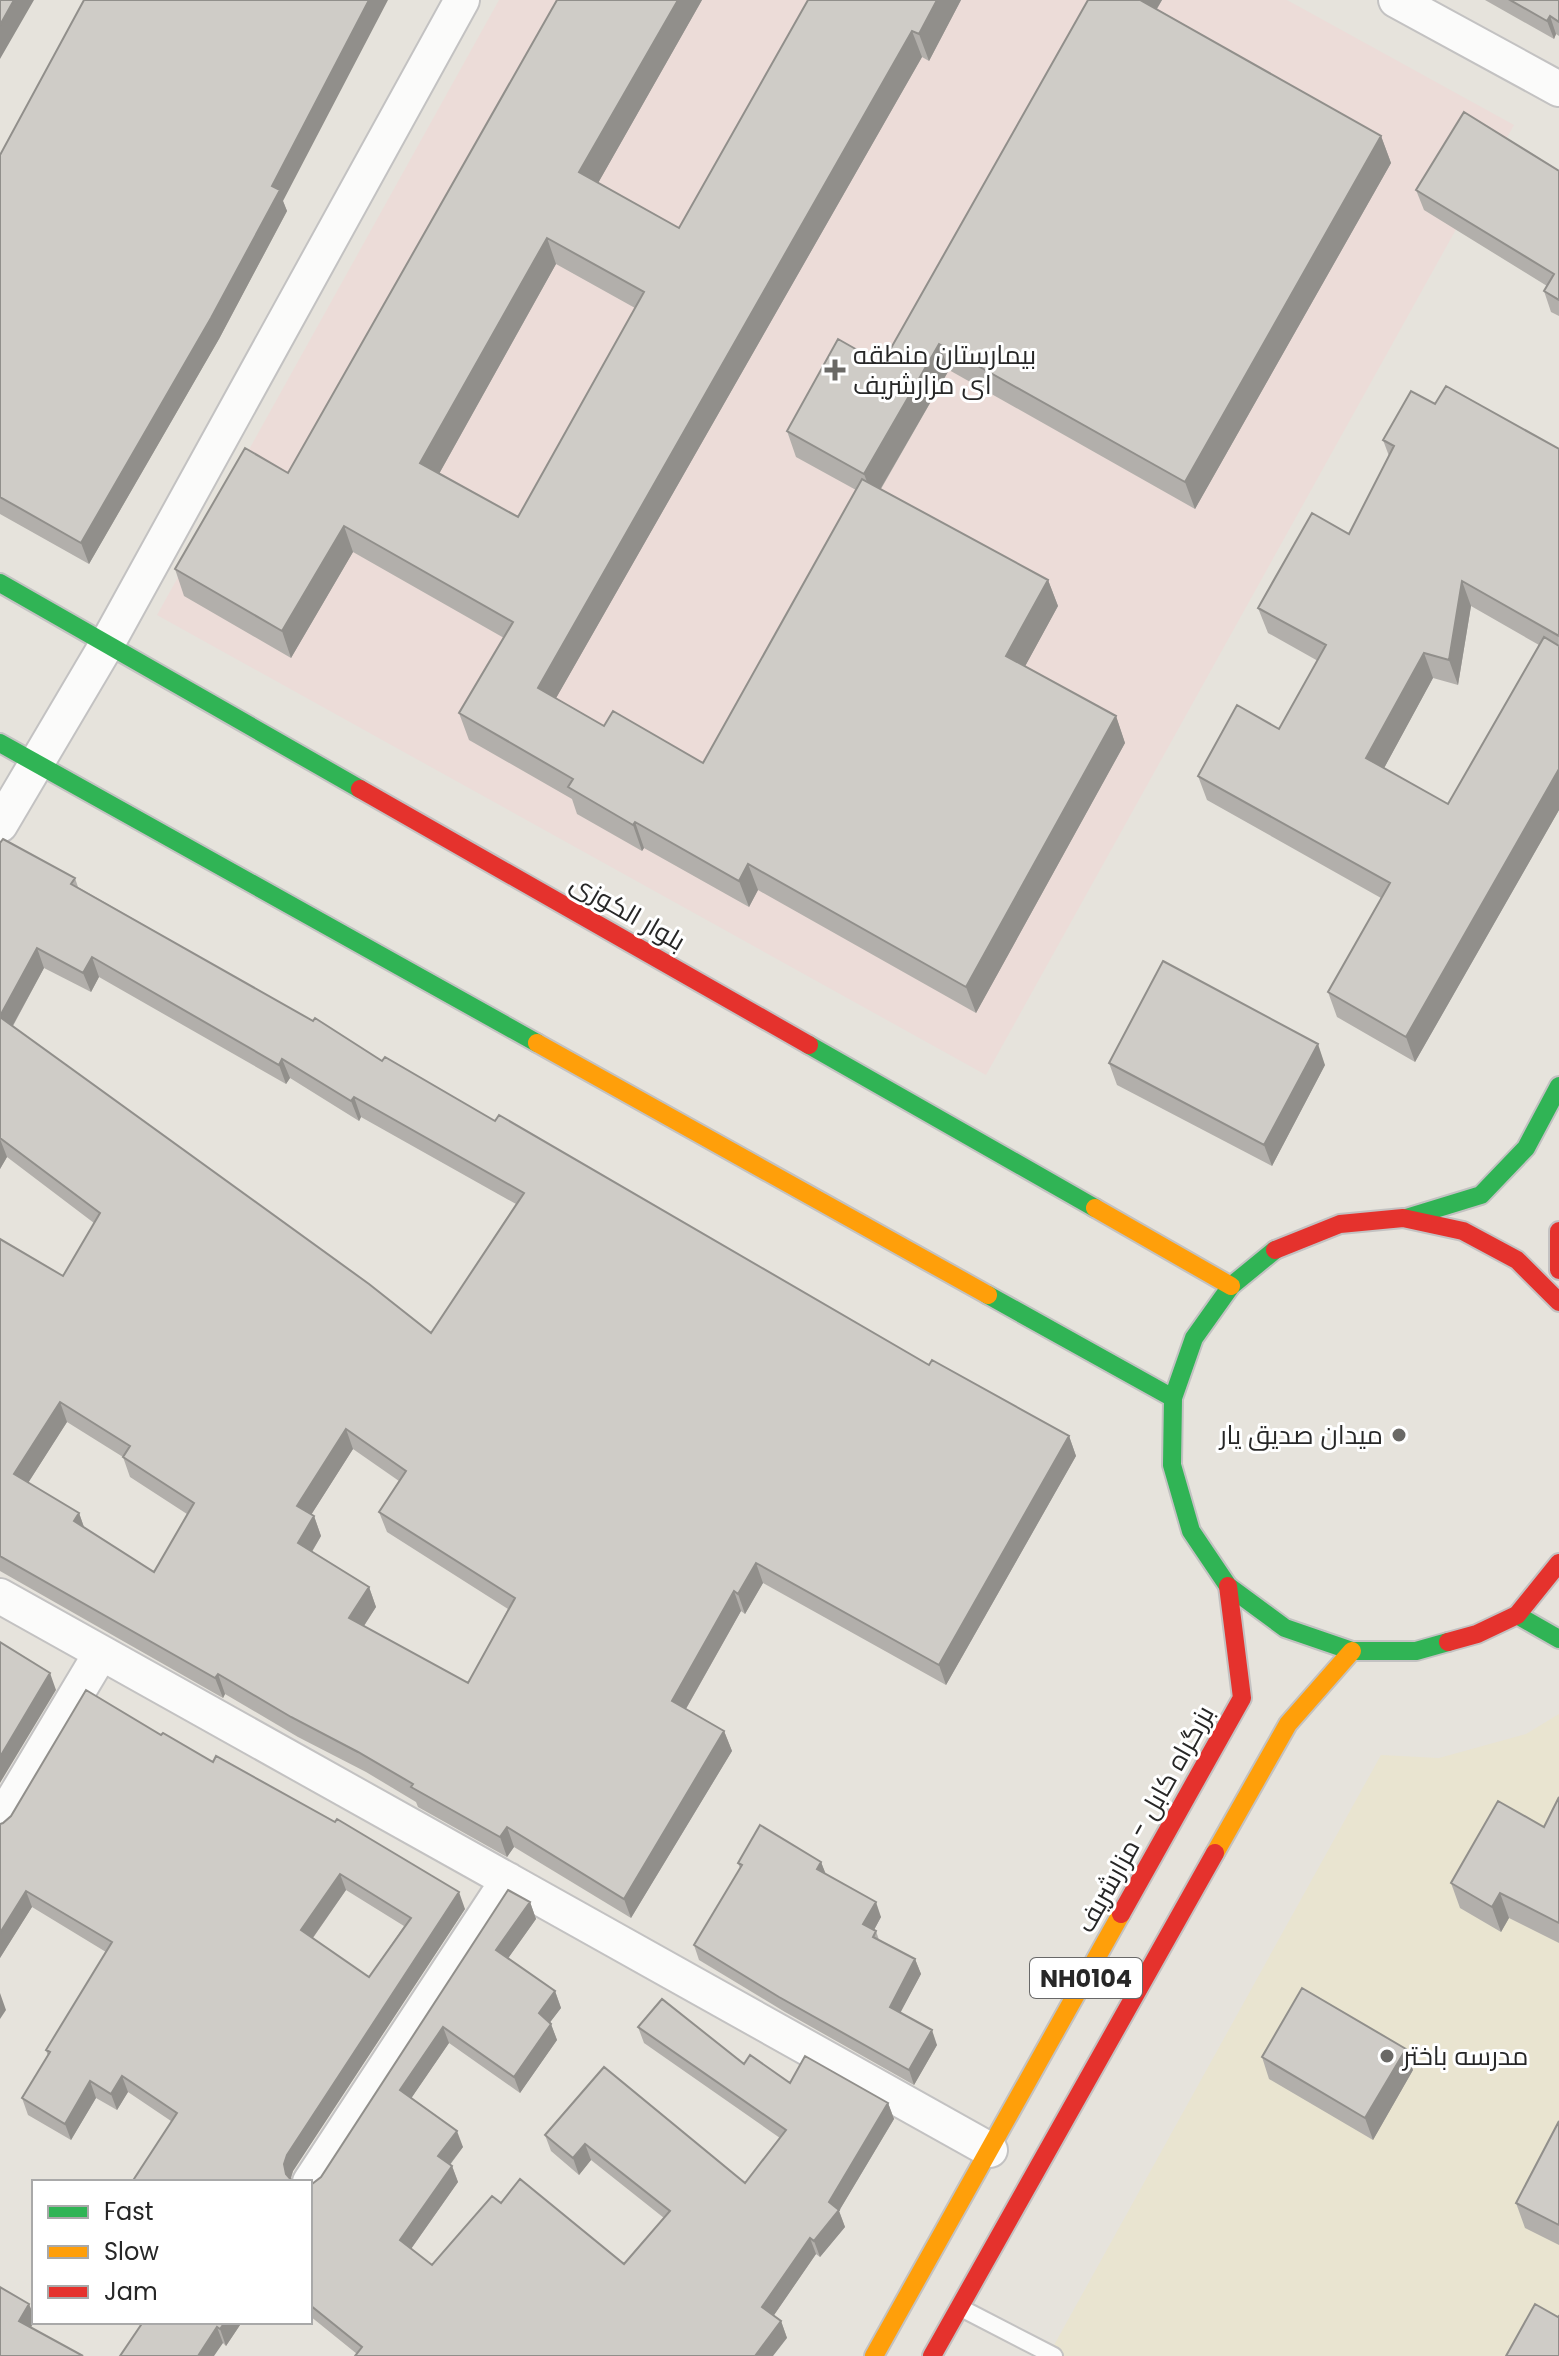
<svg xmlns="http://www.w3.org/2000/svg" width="1559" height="2356" font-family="Poppins,Cairo,sans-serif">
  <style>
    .education { fill: #e9e4d0 }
    .medical { fill: #ecdcd8 }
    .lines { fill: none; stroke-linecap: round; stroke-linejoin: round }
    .lane-casing { stroke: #c3c2c2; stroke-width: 20 }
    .street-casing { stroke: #c3c2c2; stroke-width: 38 }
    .fast-casing { stroke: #c3c2c2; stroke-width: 22 }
    .slow-casing { stroke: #c3c2c2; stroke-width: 22 }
    .jam-casing { stroke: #c3c2c2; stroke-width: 22 }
    .lane { stroke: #fbfbfa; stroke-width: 16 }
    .street { stroke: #fbfbfa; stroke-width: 34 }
    .fast { stroke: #30b455; stroke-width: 18 }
    .slow { stroke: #ff9f0a; stroke-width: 18 }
    .jam { stroke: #e5322d; stroke-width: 18 }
    .wall { fill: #b2afab; fill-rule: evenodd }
    .shaded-wall { fill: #918f8b }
    .building { fill: #cfccc7; stroke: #918f8b; stroke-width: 2; fill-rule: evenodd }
    .poi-dot { fill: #6a6966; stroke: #fff; stroke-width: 3 }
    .labels { text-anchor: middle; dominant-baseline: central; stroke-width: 6; stroke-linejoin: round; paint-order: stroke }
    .shield { fill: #fff; stroke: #686868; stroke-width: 2 }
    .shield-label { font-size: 24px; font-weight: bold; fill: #272727 }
    .poi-label { font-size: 26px; fill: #272727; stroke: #fff; text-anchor: start }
    .street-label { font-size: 26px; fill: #272727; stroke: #fff }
  </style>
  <rect width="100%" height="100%" fill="#e6e3dc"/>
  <!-- education -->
  <path class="education" d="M1559,1714V2356H1048L1381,1755L1439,1758L1526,1734Z"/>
  <!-- medical -->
  <path class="medical" d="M499,0H1287L1514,125L986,1075L157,615Z"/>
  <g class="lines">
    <!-- lane casing -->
    <g class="lane-casing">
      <path id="lane" d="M959,2307L1054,2356"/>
    </g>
    <!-- street casing -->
    <g class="street-casing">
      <path id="street" d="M1396,0L1559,89
        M0,825L107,644L462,0
        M0,1596L990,2150
        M0,1822L101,1653
        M310,2182L508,1880"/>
    </g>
    <!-- fast casing -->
    <g class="fast-casing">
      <path id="fast" d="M0,583L360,789
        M0,743L537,1043
        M809,1045L1095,1208
        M1406,1218L1481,1195L1526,1148L1559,1086
        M1275,1250L1231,1286L1194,1338L1173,1398L1172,1465L1191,1531L1228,1586L1285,1628L1352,1651H1416L1448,1642
        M988,1295L1173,1398
        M1517,1615L1559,1639"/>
    </g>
    <!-- slow casing -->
    <g class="slow-casing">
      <path id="slow" d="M537,1043L988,1295
        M1095,1208L1231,1286
        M1215,1853L1288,1724L1352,1651
        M874,2356L1121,1914"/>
    </g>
    <!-- jam casing -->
    <g class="jam-casing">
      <path id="jam" d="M360,789L809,1045
        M1559,1231V1270
        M1275,1250L1340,1224L1403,1218L1463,1231L1517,1260L1559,1302
        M1448,1642L1477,1634L1517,1615L1559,1563
        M1121,1914L1242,1698L1228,1586
        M932,2356L1215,1853"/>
    </g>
    <!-- lane -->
    <use href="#lane" class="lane"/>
    <!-- street -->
    <use href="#street" class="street"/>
    <!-- fast -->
    <use href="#fast" class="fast"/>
    <!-- slow -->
    <use href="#slow" class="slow"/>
    <!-- jam -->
    <use href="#jam" class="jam"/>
  </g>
  <!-- wall -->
  <path class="wall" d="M557,0H702L598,183L679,228L808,0H961L929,61L922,57L556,698L604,726L703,763L856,490L796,457L787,431L882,364L1088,0H1162L1157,9L1381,136L1391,163L1195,509L949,370L881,489L1048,580L1058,606L1025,666L1116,716L1125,743L976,1013L758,890L749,907L644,848L642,851L577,814L572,799L469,740L459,713L504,638L353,552L291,658L184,596L175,569L288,473ZM556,264L635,308L518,517L439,474Z
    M1485,0H1559V36L1556,34L1554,39Z
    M0,155L283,201L287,211L219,339L89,564L0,514Z
    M1559,171V316L1551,312L1544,291L1547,286L1424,210L1416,190Z
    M1435,404L1559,449V810L1415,1062L1337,1017L1328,992L1381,898L1207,800L1198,776L1279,729L1318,661L1268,633L1258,608L1349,534L1389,456L1383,440ZM1471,606L1539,645L1448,804L1384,768L1433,678L1458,685Z
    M0,843L75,878L78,887L382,1061L495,1121L929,1365L1069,1436L1076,1456L946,1685L763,1583L745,1614L741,1611L686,1709L724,1731L732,1751L631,1918L514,1847L507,1857L418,1807L416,1802L366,1772L298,1737L225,1694L223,1698L0,1571V1239L63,1276L94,1223L7,1157L0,1169ZM44,968L91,992L99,977L286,1084L290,1078L359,1121L361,1117L516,1204L431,1333L13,1026ZM67,1422L123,1457L130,1477L187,1514L154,1572L84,1527L79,1513L28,1483ZM353,1449L399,1481L379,1512L387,1532L508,1609L468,1683L364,1626L376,1607L369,1587L312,1552L321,1536L314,1516L311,1515Z
    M1109,1063L1325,1065L1272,1166L1117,1085Z
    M161,1735L465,1909L293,2171L291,2179L171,2121L128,2092L117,2110L96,2098L71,2140L28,2115L22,2098L48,2056L46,2050L106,1952L32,1907L0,1958L3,1823ZM346,1890L404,1926L369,1977L313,1938Z
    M1559,1797V1943L1509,1918L1501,1932L1460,1908L1451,1883L1544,1827Z
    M821,1862L825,1873L881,1917L874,1930L876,1931L879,1940L915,1959L921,1974L900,2012L937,2045L914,2085L785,2012L699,1960L694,1945L740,1868L738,1863Z
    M530,1902L536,1919L508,1958L555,1991L561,2008L550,2022L557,2040L520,2093L449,2043L411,2098L463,2147L450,2165L452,2166L458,2182L411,2249L432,2265L501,2203L624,2264L664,2218L591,2160L579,2175L551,2151L545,2135L745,2183L780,2138L644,2043L638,2027L744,2064L790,2083L888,2103L894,2119L839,2211L845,2227L820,2257L816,2254L773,2316L781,2321L787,2338L357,2354L310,2316V2184H312L321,2177Z
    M1262,2057L1413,2070L1373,2140L1269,2079Z
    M1559,2121V2245L1525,2228L1516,2203Z
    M143,2322H242L226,2346L223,2343Z"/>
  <!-- shaded-wall -->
  <path class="shaded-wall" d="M14,0H34L0,59V25Z
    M369,0H388L283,201L287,211L219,339L89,564L81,543L272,186Z
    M678,0H702L589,199L579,172Z
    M937,0H961L929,61L919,34Z
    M1138,0H1162L1147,25Z
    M1550,16L1556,34L1554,39L1547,21Z
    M912,31L922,57L547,714L538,688Z
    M1381,136L1391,163L1195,509L1185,482Z
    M547,238L556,264L430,490L420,463Z
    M939,344L949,370L874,500L864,474Z
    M344,526L353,552L291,658L282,631Z
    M1048,580L1058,606L1016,683L1006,656Z
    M1462,581L1471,606L1458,685L1449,660Z
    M1424,653L1433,678L1376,783L1366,758Z
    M1116,716L1125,743L976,1013L966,987Z
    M1559,769V810L1415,1062L1406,1037Z
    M635,822L644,848L642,851L633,825Z
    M748,864L758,890L749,907L739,881Z
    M37,948L44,968L7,1036L0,1016Z
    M92,957L99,977L91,992L83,973Z
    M1318,1044L1325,1065L1272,1166L1264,1145Z
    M282,1059L290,1078L286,1084L279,1065Z
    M354,1097L361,1117L359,1121L351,1101Z
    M0,1139L7,1157L0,1169Z
    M60,1402L67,1422L21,1494L14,1474Z
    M346,1429L353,1449L304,1526L297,1506Z
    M1069,1436L1076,1456L946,1685L939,1665Z
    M79,1513L86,1533L74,1521Z
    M314,1516L321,1536L305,1563L298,1543Z
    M756,1563L763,1583L745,1614L738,1594Z
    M369,1587L376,1607L356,1638L349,1618Z
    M734,1591L741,1611L679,1721L672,1701Z
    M50,1673L56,1690L0,1783V1757Z
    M218,1674L225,1694L223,1698L215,1678Z
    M724,1731L732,1751L631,1918L624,1899Z
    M507,1827L514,1847L507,1857L500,1837Z
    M821,1862L827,1877L817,1869Z
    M340,1874L346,1890L307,1946L301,1930Z
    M26,1891L32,1907L0,1958V1933Z
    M459,1892L465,1909L293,2171L290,2180L286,2174L284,2164L287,2155Z
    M1500,1893L1509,1918L1501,1932L1492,1907Z
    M530,1902L536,1919L502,1967L496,1950Z
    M876,1902L881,1917L869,1939L863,1924Z
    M915,1959L921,1974L896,2021L890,2007Z
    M555,1991L561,2008L545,2029L539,2013Z
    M0,1993L6,2010L0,2019Z
    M551,2024L557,2040L520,2093L514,2077Z
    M443,2027L449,2043L406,2106L400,2090Z
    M932,2030L937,2045L914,2085L909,2070Z
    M1406,2049L1413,2070L1373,2140L1365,2118Z
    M122,2076L128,2092L117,2110L111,2094Z
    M90,2081L96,2098L71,2140L65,2124Z
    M888,2103L894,2119L839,2211L845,2227L820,2257L814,2241L829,2202Z
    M457,2131L463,2147L444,2172L438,2156Z
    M585,2144L591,2160L579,2175L573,2158Z
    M452,2166L458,2182L406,2256L400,2240Z
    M810,2238L816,2254L768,2324L762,2307Z
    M29,2304L34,2316V2322L25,2338L19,2321Z
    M781,2321L787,2338L773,2356H755Z
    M225,2322H242L226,2346L220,2329Z
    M217,2327L223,2343L214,2356H198Z"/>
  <!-- building -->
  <path class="building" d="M0,0H14L0,25Z
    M84,0H369L272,186L280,190L211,318L81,543L0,497V155Z
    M557,0H678L579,172L679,228L808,0H937L919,34L912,31L538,688L604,726L613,711L703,763L862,479L1048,580L1006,656L1116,716L966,987L748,864L739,881L635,822L633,825L568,787L573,779L459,713L513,622L344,526L282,631L175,569L245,448L288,473ZM547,238L644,292L518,517L420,463Z
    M1088,0H1140L1381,136L1185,482L939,344L864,474L787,431L838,339L882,364Z
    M1510,0H1559V22L1550,16L1547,21Z
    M1464,112L1559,171V300L1544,291L1554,274L1416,190Z
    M1446,386L1559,449V636L1462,581L1449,660L1424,653L1366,758L1448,804L1544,637L1559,646V769L1406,1037L1328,992L1390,883L1198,776L1237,705L1279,729L1326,645L1258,608L1312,513L1349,534L1394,446L1383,440L1411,391L1435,404Z
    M3,839L75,878L71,884L313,1021L315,1018L382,1061L385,1057L495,1121L499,1115L929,1365L932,1360L1069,1436L939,1665L756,1563L738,1594L734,1591L672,1701L724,1731L624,1899L507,1827L500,1837L411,1787L413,1784L358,1752L291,1717L218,1674L215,1678L0,1556V1239L63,1276L100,1213L0,1138V1017L369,1284L431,1333L524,1193L354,1097L351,1101L282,1059L279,1065L92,957L83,973L37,948L0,1016V843ZM60,1402L130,1446L123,1457L194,1503L154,1572L74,1521L79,1513L14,1474ZM346,1429L406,1471L379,1512L515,1598L468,1683L349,1618L369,1587L298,1543L314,1516L297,1506Z
    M1163,961L1318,1044L1264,1145L1109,1063Z
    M0,1642L50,1673L0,1757Z
    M86,1690L161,1735L163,1733L213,1762L216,1756L335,1822L337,1819L459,1892L287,2155L284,2164L286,2174L293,2182H132L177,2113L122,2076L111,2094L90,2081L65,2124L22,2098L50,2052L46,2050L112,1942L26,1891L0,1933V1824L3,1823L11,1816ZM340,1874L411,1918L369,1977L301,1930Z
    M1559,1797V1923L1500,1893L1492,1907L1451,1883L1498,1801L1544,1827Z
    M760,1825L821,1862L817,1869L876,1902L863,1924L876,1931L873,1937L915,1959L890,2007L932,2030L909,2070L779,1997L694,1945L742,1865L738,1863Z
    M508,1890L530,1902L496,1950L555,1991L539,2013L551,2024L514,2077L443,2027L400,2090L457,2131L438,2156L452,2166L400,2240L432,2265L492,2196L501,2203L520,2179L624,2264L670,2211L585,2144L573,2158L545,2135L604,2067L745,2183L786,2130L638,2027L662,1999L744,2064L750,2055L790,2083L805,2056L888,2103L829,2202L839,2210L814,2241L810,2238L762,2307L781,2321L755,2356H355L362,2347L310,2305V2184H312L321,2177Z
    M1302,1988L1406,2049L1365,2118L1262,2057Z
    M1559,2121V2225L1516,2203Z
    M0,2287L29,2304L19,2321L83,2356H0Z
    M1535,2304L1558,2317L1559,2316V2356H1506Z
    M143,2322H225L220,2329L217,2327L198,2356H120Z"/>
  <!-- markers -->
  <g class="poi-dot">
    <path d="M831 358h8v8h8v8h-8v8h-8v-8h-8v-8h8z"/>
    <circle cx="1399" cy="1435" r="8"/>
    <circle cx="1387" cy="2056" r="8"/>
  </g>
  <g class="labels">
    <!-- shield labels -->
    <rect class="shield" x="1030" y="1958" width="112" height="40" rx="6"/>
    <g class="shield-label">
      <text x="1086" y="1978">NH0104</text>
    </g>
    <!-- poi labels -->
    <g class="poi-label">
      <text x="853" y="355">بیمارستان منطقه<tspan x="853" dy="30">ای مزارشریف</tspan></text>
      <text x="1383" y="1435" text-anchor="end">میدان صدیق یار</text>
      <text x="1403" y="2056">مدرسه باختر</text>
    </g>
    <!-- street labels -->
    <g class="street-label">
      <text transform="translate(628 912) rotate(30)">بلوار الکوزی</text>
      <text transform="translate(1145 1819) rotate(-61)">بزرگراه کابل - مزارشریف</text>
    </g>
  </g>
  <!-- legend -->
  <rect x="32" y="2180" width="280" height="144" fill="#ffffff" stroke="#a9a9a9" stroke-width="2"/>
  <rect x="48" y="2206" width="40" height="12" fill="#30b455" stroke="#a9a9a9" stroke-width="2"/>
  <text x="104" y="2220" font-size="24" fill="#272727">Fast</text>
  <rect x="48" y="2246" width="40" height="12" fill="#ff9f0a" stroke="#a9a9a9" stroke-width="2"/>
  <text x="104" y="2260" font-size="24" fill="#272727">Slow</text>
  <rect x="48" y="2286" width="40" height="12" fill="#e5322d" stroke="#a9a9a9" stroke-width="2"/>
  <text x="104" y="2300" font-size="24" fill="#272727">Jam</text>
</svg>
